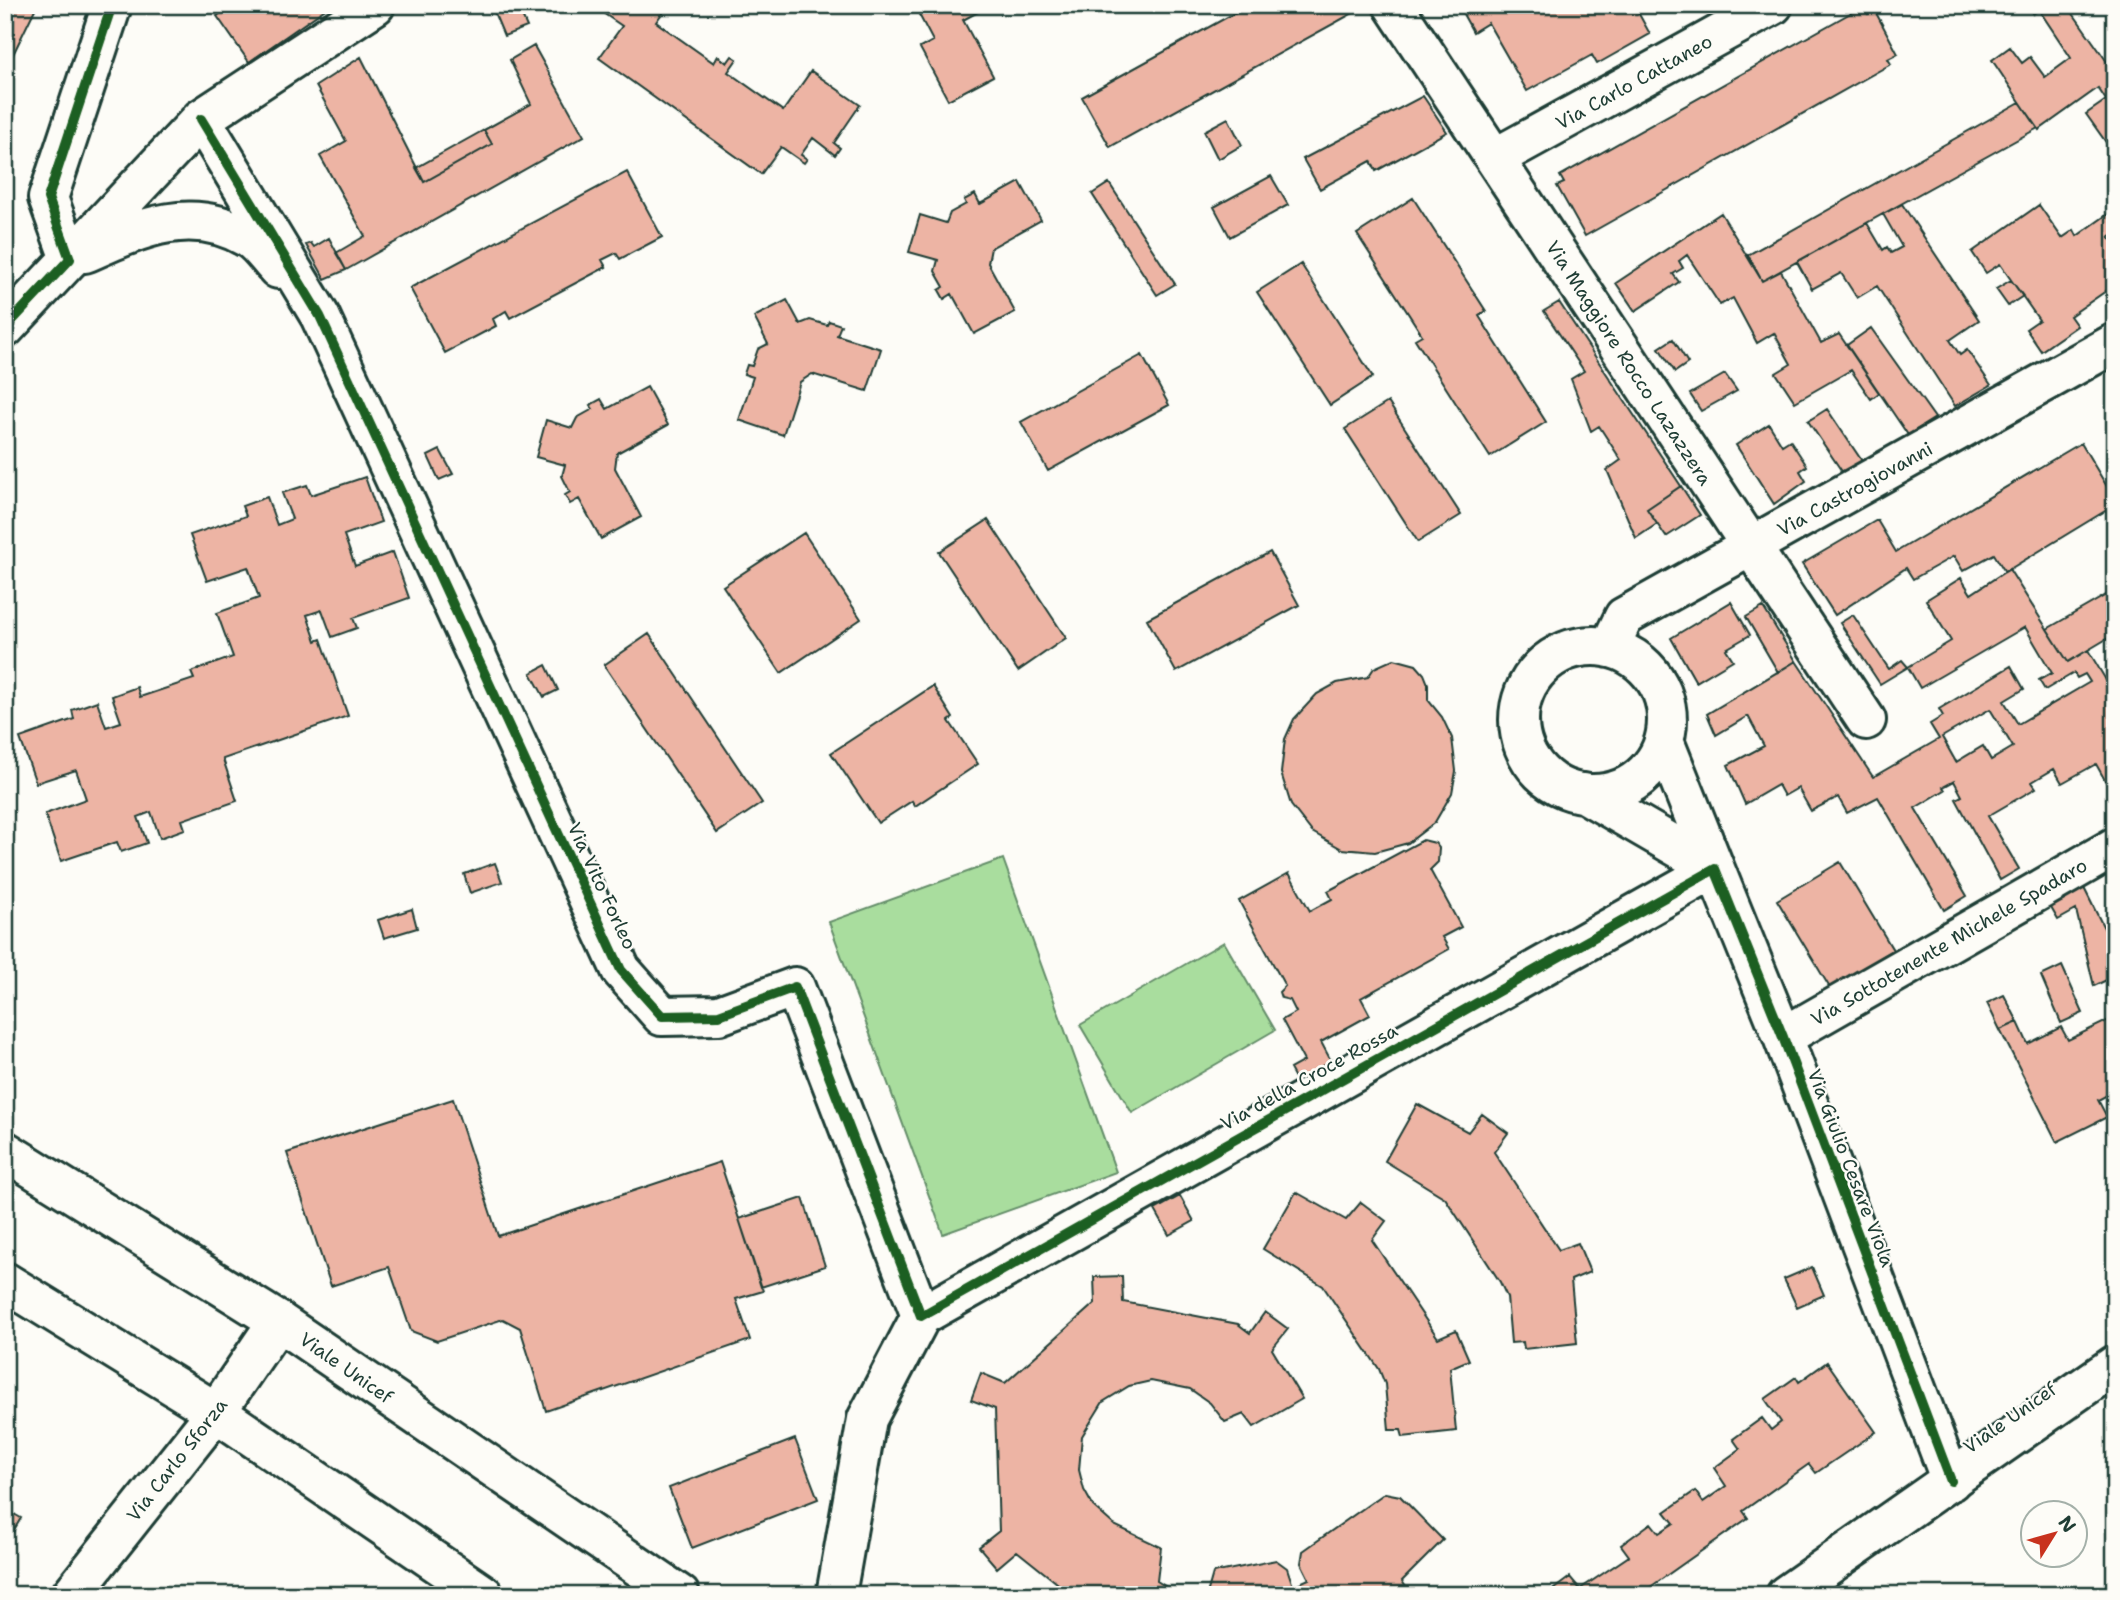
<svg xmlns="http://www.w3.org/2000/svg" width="2120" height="1600" font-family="'Shantell Sans',sans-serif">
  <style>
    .green { fill: #a9dd9e; stroke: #648d69; stroke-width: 2 }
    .building { fill: #edb4a4; stroke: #1f3d34; stroke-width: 2; fill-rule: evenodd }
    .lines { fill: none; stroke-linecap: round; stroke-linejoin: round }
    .street-casing { stroke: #1f3d34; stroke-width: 44 }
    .secondary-casing { stroke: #1f3d34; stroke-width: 44 }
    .street { stroke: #fdfcf7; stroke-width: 38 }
    .secondary { stroke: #fdfcf7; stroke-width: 38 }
    .cycleway-casing { stroke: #fdfcf7; stroke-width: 15 }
    .cycleway { stroke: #1b5e20; stroke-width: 10 }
    .labels { text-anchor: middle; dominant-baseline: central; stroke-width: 5; stroke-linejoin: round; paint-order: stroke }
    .street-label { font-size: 19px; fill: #1f3d34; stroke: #fdfcf7 }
  </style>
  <rect width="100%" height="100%" fill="#fdfcf7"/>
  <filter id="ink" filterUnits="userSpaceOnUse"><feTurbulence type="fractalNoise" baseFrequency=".0143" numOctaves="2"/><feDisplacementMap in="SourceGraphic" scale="14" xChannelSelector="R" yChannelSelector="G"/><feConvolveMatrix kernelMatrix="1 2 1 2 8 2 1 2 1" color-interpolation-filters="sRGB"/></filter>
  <g filter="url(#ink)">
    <!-- green -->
    <path class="green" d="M1003,859L1116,1172L943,1234L829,922Z
      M1224,942L1275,1030L1132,1113L1080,1025Z"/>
    <!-- building -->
    <path class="building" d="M5,5H37L5,71Z
      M233,5H331L249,62L217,16Z
      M491,5H517L527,27L504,36Z
      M604,5H668L656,22L714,63L718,56L727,63L732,56L737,59L728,72L783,111L811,71L860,105L834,143L840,148L835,155L813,138L801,155L807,159L804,163L781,147L761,174L599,58L622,26L600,11Z
      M914,5H991L963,20L993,76L948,100L920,48L933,41Z
      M1249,5H1349L1353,13L1110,147L1082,97Z
      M1458,5H1528L1531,10L1540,5H1634L1650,34L1597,64L1592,55L1527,91L1488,23L1473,32Z
      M2027,5H2067L2115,73V155L2086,114L2106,100L2098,88L2039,130L1992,60L2010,47L2022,63L2030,57L2045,77L2071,58L2039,10L2033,14Z
      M1863,6L1868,14L1875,11L1898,54L1888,59L1891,64L1585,236L1557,186L1564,183L1560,176Z
      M534,46L584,136L346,270L336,253L365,236L320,156L346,141L316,86L361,57L424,182L492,144L484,130L531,104L510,60Z
      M1423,96L1447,132L1376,171L1371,161L1320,189L1303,159Z
      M2020,102L2038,128L1762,281L1748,255Z
      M1228,118L1242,145L1218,159L1204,131Z
      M484,130L492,144L424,182L416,168Z
      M627,172L662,237L620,259L616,253L602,260L606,267L510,318L506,311L493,319L496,326L445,353L410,288Z
      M1271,176L1288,205L1230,237L1214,207Z
      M1020,182L1041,220L991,248L988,263L1015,312L974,334L952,294L944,299L939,290L944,287L935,271L938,260L909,252L920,215L946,223L950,213L966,204L964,200L975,194L980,204Z
      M1109,183L1175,284L1157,295L1092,194Z
      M1413,198L1486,311L1479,316L1546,422L1490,457L1415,339L1422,335L1357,234Z
      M1902,204L1979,320L1950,340L1960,355L1967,350L1991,385L1955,406L1877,286L1857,298L1841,273L1812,289L1797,262L1867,223L1883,250L1887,247L1891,253L1902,247L1883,214Z
      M2039,205L2062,238L2074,230L2077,236L2108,214L2115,225V233L2109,237L2115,245V298L2109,289L2070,316L2077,326L2041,351L2026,329L2039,320L2000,264L1986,273L1972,252Z
      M1721,213L1762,281L1781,271L1821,343L1839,334L1879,393L1871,399L1851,370L1795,402L1776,373L1791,364L1774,333L1757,343L1733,298L1720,305L1687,255L1679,261L1683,268L1673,274L1679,282L1635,311L1616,283Z
      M329,238L346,270L325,279L306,245L311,243L314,247Z
      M1301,264L1373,377L1330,405L1257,292Z
      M2011,280L2023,296L2008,306L1996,289Z
      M787,300L800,324L810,320L827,325L829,321L841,325L837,335L881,349L867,391L812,374L800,382L783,435L739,420L753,377L744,374L747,365L752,366L758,349L768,344L754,317Z
      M1559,302L1681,486L1647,509L1657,524L1636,538L1607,470L1621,460L1599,426L1591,431L1571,379L1584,371L1544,311Z
      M1871,328L1935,418L1908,435L1847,345Z
      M1673,339L1688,363L1675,372L1659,348Z
      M1142,355L1169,405L1048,471L1021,422Z
      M1725,374L1737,391L1701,411L1690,394Z
      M647,387L668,425L617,453L615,468L641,517L601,539L579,499L570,504L565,495L570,492L562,476L565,465L536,457L546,420L572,428L577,418L593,409L590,405L601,399L607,409Z
      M1388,402L1461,515L1418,542L1345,429Z
      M1827,409L1862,461L1843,473L1808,421Z
      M1769,424L1782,445L1790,440L1807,466L1800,471L1806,481L1774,504L1736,445Z
      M2081,443L2115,500V505L2005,572L1994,554L1963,571L1954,556L1913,579L1906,568L1835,615L1802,564L1877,520L1896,552Z
      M440,450L453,474L439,480L428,456Z
      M365,477L381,522L344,535L355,566L393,552L409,598L353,618L357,628L332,637L322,610L307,615L316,641L321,639L348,716L223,759L237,801L182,820L185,829L160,838L151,812L138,817L147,843L121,852L117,842L61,861L45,814L86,799L76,770L36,783L20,738L74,719L72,710L97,701L106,727L121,722L112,696L137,687L140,697L194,679L191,672L233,657L217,613L259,598L248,567L207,581L190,535L246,516L242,506L267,497L277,525L292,519L282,493L307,485L311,495Z
      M1681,486L1700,515L1666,537L1647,509Z
      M988,520L1066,638L1018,671L939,552Z
      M804,533L861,619L781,673L723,586Z
      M1270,552L1299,605L1176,672L1147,619Z
      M2009,569L2068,662L2088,650L2115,695V786L2110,789L2096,764L2062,783L2054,769L2032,782L2036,788L1988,816L2019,869L2000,880L1956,799L1962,796L1954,781L1943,787L1945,790L1915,808L1967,896L1944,910L1878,797L1847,813L1838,797L1811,811L1798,788L1784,796L1778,785L1745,804L1728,765L1764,746L1748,716L1716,735L1707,714L1796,661L1873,777L1939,739L1930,724L1943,716L1939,709L2011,666L2024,689L2004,701L2018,724L2090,682L2085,674L2077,678L2074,673L2045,690L2039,680L2052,673L2025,627L1920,688L1908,667L1951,641L1926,600L1961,578L1971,594ZM1990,709L2013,747L1991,760L1983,746L1956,762L1942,737Z
      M2115,590V634L2068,662L2047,629Z
      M1731,602L1750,635L1726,649L1733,660L1696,682L1671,638Z
      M1763,607L1796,661L1778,672L1746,617Z
      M1853,615L1889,669L1902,660L1908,667L1880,684L1840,623Z
      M649,634L762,803L717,833L604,665Z
      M1394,659L1416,665L1424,674L1428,684V700L1442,717L1452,738L1456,771L1452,793L1435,822L1408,843L1375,852L1342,849L1312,832L1291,805L1281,773L1285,739L1294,719L1317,694L1337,683L1368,677L1374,668Z
      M546,665L558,690L544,697L531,673Z
      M933,686L953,718L949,721L978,764L915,806L912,801L878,823L831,753Z
      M1423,840L1435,843L1439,848L1438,862L1430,870L1461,927L1442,937L1449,949L1361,998L1370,1015L1321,1042L1337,1072L1302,1091L1290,1069L1304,1061L1282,1020L1296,1012L1290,1000L1281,998L1279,992L1285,986L1239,901L1289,873L1310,911L1332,899L1328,891Z
      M1840,862L1893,950L1830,988L1777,900Z
      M495,863L502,882L470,893L464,874Z
      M2083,886L2115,950V976L2094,986L2076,910L2058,920L2050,906Z
      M412,909L417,928L384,938L378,920Z
      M2062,966L2083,1013L2061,1023L2041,976Z
      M2004,995L2018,1022L2000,1030L1987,1003Z
      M2115,1017V1091L2098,1100L2107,1117L2057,1142L2000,1030L2018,1022L2028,1044L2061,1027L2068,1040Z
      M453,1099L498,1236L720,1162L763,1291L736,1299L750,1340L546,1411L520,1328L503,1319L437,1341L411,1331L389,1267L331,1286L287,1153Z
      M1417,1104L1468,1132L1482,1114L1508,1133L1494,1152L1559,1250L1578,1243L1590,1272L1571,1280L1577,1343L1524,1349L1523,1342L1511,1343L1507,1297L1500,1282L1445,1198L1385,1161Z
      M1296,1192L1346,1220L1361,1202L1386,1221L1372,1240L1438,1338L1456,1330L1469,1360L1450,1368L1456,1431L1403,1437L1401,1430H1389L1385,1384L1379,1369L1323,1286L1263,1249Z
      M1180,1196L1194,1221L1169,1235L1155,1210Z
      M803,1198L825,1266L761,1287L739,1219Z
      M1812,1267L1824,1295L1797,1307L1784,1279Z
      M1122,1276L1123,1302L1238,1324L1250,1333L1265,1312L1288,1329L1272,1349L1302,1399L1254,1427L1244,1414L1225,1422L1210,1403L1190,1389L1151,1381L1129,1386L1103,1402L1082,1436L1079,1470L1084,1490L1093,1506L1114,1525L1161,1547L1157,1581L1173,1591L1187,1595H1072L1017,1551L997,1568L979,1547L999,1531L995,1409L971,1400L981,1373L1005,1383L1095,1303L1094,1277Z
      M1827,1362L1876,1432L1816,1473L1809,1464L1743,1511L1748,1518L1639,1595H1546L1570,1577L1580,1589L1629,1556L1621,1545L1651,1523L1659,1533L1674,1523L1665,1512L1695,1491L1703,1502L1726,1486L1714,1468L1740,1449L1733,1439L1762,1418L1771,1430L1781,1422L1765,1399L1796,1377L1799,1382Z
      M795,1439L818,1499L692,1548L669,1488Z
      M1385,1493L1400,1496L1443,1540L1402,1581L1411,1595H1202L1207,1594L1213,1573L1276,1560L1287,1568L1293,1586L1309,1579L1301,1563L1303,1551Z
      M5,1509L21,1518L5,1545Z"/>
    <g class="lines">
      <!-- street casing -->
      <g class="street-casing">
        <path id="street" d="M1393,5L1866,720
          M201,119L320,316L621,970L662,1016L719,1015L795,987L921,1316
          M1495,158L1773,5
          M85,253C139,229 191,204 248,238C259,244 269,260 278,269
          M70,259L48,198L112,5
          M5,328L201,119L375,5
          M1519 720a74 74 0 1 1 148 0a74 74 0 1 1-148 0Z
          M1609,648L1624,617L2115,343
          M1584,793L1715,869L1664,741
          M1783,1037L2115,847
          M921,1316L1715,869L1783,1037L1951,1481
          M71,1595L216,1412L278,1321
          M836,1595L867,1419L921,1316"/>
      </g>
      <!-- secondary casing -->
      <g class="secondary-casing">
        <path id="secondary" d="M5,1151L278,1321L680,1595
          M5,1282L216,1412L484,1595
          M1786,1595L2115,1365"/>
      </g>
      <!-- street -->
      <use href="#street" class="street"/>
      <!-- secondary -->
      <use href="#secondary" class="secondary"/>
      <!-- cycleway casing -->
      <g class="cycleway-casing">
        <path id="cycleway" d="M201,119L320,316L621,970L662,1016L719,1015L795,987L921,1316L1715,869L1783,1037L1951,1481
          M5,328L70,259L48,198L112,5"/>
      </g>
      <!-- cycleway -->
      <use href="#cycleway" class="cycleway"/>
    </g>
  </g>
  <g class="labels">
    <!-- street labels -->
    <g class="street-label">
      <text transform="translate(1634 82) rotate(-29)">Via Carlo Cattaneo</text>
      <text transform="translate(1629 363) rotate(57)">Via Maggiore Rocco Lazazzera</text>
      <text transform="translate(1855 489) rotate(-29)">Via Castrogiovanni</text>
      <text transform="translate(602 886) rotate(65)">Via Vito Forleo</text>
      <text transform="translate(1949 942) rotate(-30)">Via Sottotenente Michele Spadaro</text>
      <text transform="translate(1309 1077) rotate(-29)">Via della Croce Rossa</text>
      <text transform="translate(1851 1168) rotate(69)">Via Giulio Cesare Viola</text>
      <text transform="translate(346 1368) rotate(35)">Viale Unicef</text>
      <text transform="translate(2010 1418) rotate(-35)">Viale Unicef</text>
      <text transform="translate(177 1460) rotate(-52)">Via Carlo Sforza</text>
    </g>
  </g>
  <!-- margin -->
  <rect width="2120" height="1600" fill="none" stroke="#fdfcf7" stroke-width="28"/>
  <rect x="14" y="14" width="2092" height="1572" fill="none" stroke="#1f3d34" stroke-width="2.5" filter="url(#ink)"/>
  <!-- north arrow -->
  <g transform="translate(2054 1534) rotate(53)"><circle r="33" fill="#fdfcf7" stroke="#a4b0a9" stroke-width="2"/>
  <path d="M0-5L12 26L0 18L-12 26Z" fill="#c8321e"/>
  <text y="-10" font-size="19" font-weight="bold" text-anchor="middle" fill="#1f3d34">N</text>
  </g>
</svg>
